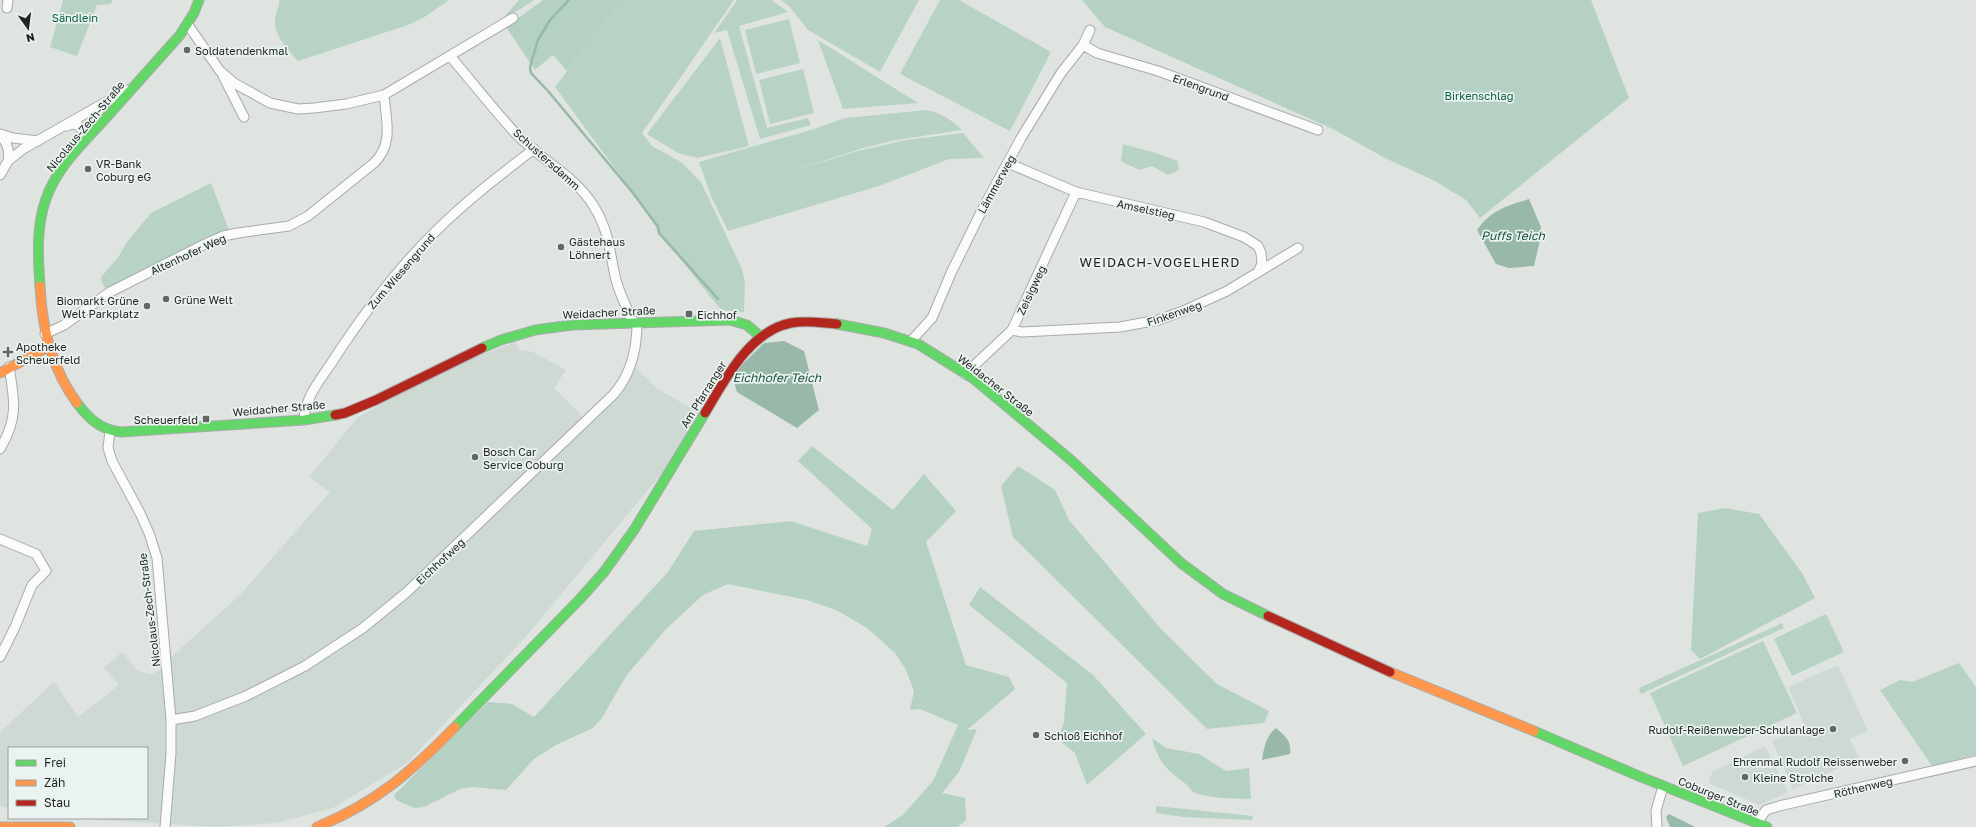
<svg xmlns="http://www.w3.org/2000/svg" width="1976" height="827" font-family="'Golos Text',sans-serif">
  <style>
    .built { fill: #ced9d4 }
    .green { fill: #b8d2c6 }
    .forest { fill: #b5d1c4 }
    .water { fill: #98b8a9 }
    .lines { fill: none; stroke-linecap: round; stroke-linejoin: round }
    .stream { stroke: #98b8a9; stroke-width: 2.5 }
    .street-casing { stroke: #a8aba9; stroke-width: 11 }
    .fast-casing { stroke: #a8aba9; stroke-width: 11 }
    .slow-casing { stroke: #a8aba9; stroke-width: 11 }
    .jam-casing { stroke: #a8aba9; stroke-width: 11 }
    .street { stroke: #fafbfa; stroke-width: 9 }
    .fast { stroke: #63d668; stroke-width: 9 }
    .slow { stroke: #ff974d; stroke-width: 9 }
    .jam { stroke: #b3261e; stroke-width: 9 }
    .poi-dot { fill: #626764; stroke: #eaf3ef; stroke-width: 1.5 }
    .labels { text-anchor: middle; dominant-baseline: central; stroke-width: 3.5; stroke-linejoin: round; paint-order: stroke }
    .park-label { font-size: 11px; fill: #095f45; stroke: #eaf3ef }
    .poi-label { font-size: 11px; fill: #1f2321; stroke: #eaf3ef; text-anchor: start }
    .street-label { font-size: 11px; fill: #1f2321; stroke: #eaf3ef }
    .water-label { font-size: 12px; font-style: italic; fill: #18513d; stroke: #eaf3ef }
    .quarter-label { font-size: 13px; letter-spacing: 1px; fill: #1f2321; stroke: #eaf3ef }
  </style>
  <rect width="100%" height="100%" fill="#dfe4e1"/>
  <!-- built -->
  <path class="built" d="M516,342L519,350L533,352L566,370L554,388L589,423L623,391L635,367L657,388L699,413L664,471L523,640L407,763L333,808L276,823L217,827L72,818H147V748H9V808L0,806V732L54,682L78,717L119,685L104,668L122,652L138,671L151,674L159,671L169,659L240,595L330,492L309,477L358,417L454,365Z
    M1838,665L1868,731L1850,739L1859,759L1793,789L1772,741L1805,726L1788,687Z
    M1765,746L1788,792L1759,805L1709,783L1712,772Z"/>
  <!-- green -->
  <path class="green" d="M63,0H113L110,4L97,5L77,56L50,47Z
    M279,0H449L423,18L408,25L298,61C287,48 273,35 275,18C276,12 280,5 279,0Z
    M519,0H534L502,21L501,20Z
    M622,0H734L642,133L652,146L681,162L701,182L742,269L745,283L744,312L721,310L656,228L658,227L555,87Z
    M737,0H772L788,12L739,26L767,128L808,118L811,125L760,139L727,30L714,33Z
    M781,0H919L880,72L808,30L790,7Z
    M940,0H959L1051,52L1010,131L900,74Z
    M789,19L800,63L756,74L745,30Z
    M720,38L749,146L698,158L678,153L647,134Z
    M818,40L918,103L843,109Z
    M803,69L814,113L770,124L759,80Z
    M927,110C942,113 951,120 962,130L896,140L863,148L789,172L858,151L906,140L963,133L984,158L949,159L879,186L728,231L711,196L699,162L814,129L845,118Z
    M1123,144L1156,153L1178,161L1179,170L1168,175L1152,166L1139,170L1121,161Z
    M211,183L229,230L212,235L108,288L104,287L101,279L102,276L119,256L127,242L151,213Z
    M1826,614L1844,652L1792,676L1774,639Z
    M1782,623L1784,628L1641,694L1639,688Z
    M1763,641L1797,713L1683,766L1650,693Z
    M1959,663L1976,687V755L1932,766L1880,690L1900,680L1912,682Z
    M1156,806L1253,816L1252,820L1183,817L1156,813Z"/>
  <!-- forest -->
  <path class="forest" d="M543,0H622L567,71L553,55L535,70L506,27Z
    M1082,0H1591L1629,98L1480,218L1466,200L1435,181L1383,157L1335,130L1105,27Z
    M812,446L893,510L924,474L956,511L926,542L966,665L1009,677L1015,689L967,730L977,729L959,772L942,793L965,798L966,820L958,827H884L903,815L933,781L958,725L920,709L910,710L914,691L906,670L895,653L867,628L836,610L807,600L728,584L703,595L667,628L626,676L602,718L593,728L556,745L534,759L506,790L472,787L460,789L424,807L414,808L396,800L394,795L488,702L512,704L534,717L668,572L694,531L791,521L867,546L872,529L798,461Z
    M1018,466L1055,490L1069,520L1162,630L1217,684L1269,711L1264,723L1207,729L1013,537L1001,486Z
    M1725,508L1759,514L1802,573L1815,598L1700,659L1691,650L1698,513Z
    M980,587L1093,675L1146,734L1087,785L1075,753L1058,739L1064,722L1067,683L969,605Z
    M1152,738L1166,748L1199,754L1226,771L1249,768L1251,799C1232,798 1213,799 1195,793C1191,791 1189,787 1186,784C1166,769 1159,764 1152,738Z"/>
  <!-- water -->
  <path class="water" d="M1529,199L1541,227V236L1534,266L1509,268L1496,264L1477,230C1491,210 1506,206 1529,199Z
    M784,341L804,351L819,410L797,428L737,392L733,378L742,365L764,343Z
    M1276,728C1285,736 1292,741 1290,754L1262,760C1264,748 1266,736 1276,728Z
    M1669,814L1695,827H1670L1666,817Z"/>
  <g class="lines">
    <!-- stream -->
    <path class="stream" d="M569,0L550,20L538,40L530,67L531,73L548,91L633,193L658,227L659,233L718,299"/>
    <!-- street casing -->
    <g class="street-casing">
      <path id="street" d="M7,8L8,0
        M188,25L220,71L234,83L270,103L298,109L314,108L346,104L384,95L513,18
        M1083,45L1097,53L1158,71L1318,130
        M450,56C472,82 494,110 517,135C541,160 574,175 593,205C610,232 609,251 616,280C620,295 627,308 633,322
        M223,76L244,117
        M67,126L72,124L78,125L88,138
        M0,134L13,138L38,141
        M0,135C8,143 10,151 8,161
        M1008,163L1076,192L1204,222L1244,237L1258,246L1261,253L1262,264L1258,272
        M0,175L8,161L23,149L127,90
        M1012,330L1022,332L1120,327L1158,320L1183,311L1227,291L1298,248
        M45,334L64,325L110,292L205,244L223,236L238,233L289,226L308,216L374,163C394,144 386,120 384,95
        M911,341L932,318L951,273L982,210L1021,138L1061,73L1083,45L1090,30
        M965,374L1012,330L1076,192
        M304,420C305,396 322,378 334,359C364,313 397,269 436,231C466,201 500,175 534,149
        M110,431L108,448L112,461L140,513L149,533L157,558L171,720V753L165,827
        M0,449C18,419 15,401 9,367
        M0,539L36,554L46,571L32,585L15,627L0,657
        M171,720L195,716L246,696L305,666L363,628L407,592L614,394C631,374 637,349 637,323
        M1757,823L1766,810L1779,806L1976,761
        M1657,827L1656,811L1663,786"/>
    </g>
    <!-- fast casing -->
    <g class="fast-casing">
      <path id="fast" d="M40,286C38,258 36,226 46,199C57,167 83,143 105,119C130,91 155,63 180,35L194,13L199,0
        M837,324L884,333L918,344L974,379L1072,461L1181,563L1223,594L1268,616
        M482,348L501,340L535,330L572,325L730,320L747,325L761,337
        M77,403C89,419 101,430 121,432L304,420L335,415
        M455,727L580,599L604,572L634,530L705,413
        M1534,731L1641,777L1767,827"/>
    </g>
    <!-- slow casing -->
    <g class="slow-casing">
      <path id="slow" d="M40,286C42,328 51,368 77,403
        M0,373L48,347
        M1390,672L1534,731
        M0,827H70
        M317,827C376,803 411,772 455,727"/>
    </g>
    <!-- jam casing -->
    <g class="jam-casing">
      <path id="jam" d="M705,413C725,380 749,331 791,323C806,320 822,323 837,324
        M335,415L345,413L376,400L482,348
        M1268,616L1390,672"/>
    </g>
    <!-- street -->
    <use href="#street" class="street"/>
    <!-- fast -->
    <use href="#fast" class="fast"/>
    <!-- slow -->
    <use href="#slow" class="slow"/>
    <!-- jam -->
    <use href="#jam" class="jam"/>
  </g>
  <!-- markers -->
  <g class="poi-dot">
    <circle cx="187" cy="50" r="4"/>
    <circle cx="88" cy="169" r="4"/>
    <circle cx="561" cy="247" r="4"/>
    <circle cx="166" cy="299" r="4"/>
    <circle cx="147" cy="306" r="4"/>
    <rect x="685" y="310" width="8" height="8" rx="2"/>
    <path d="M6 346h4v4h4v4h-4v4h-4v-4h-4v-4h4z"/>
    <rect x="202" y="415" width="8" height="8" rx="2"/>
    <circle cx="475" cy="457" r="4"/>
    <circle cx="1833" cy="729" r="4"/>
    <circle cx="1036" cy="735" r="4"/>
    <circle cx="1905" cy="761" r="4"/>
    <circle cx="1745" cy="777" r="4"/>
  </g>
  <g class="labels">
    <!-- park labels -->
    <g class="park-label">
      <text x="75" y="17">Sändlein</text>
      <text x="1479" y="95">Birkenschlag</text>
    </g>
    <!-- poi labels -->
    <g class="poi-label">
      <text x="195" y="50">Soldatendenkmal</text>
      <text x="96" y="163">VR-Bank<tspan x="96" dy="13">Coburg eG</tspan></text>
      <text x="569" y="241">Gästehaus<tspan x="569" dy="13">Löhnert</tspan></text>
      <text x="174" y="299">Grüne Welt</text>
      <text x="139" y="300" text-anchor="end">Biomarkt Grüne<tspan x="139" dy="13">Welt Parkplatz</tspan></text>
      <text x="697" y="314">Eichhof</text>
      <text x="16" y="346">Apotheke<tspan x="16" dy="13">Scheuerfeld</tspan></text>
      <text x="198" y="419" text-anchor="end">Scheuerfeld</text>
      <text x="483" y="451">Bosch Car<tspan x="483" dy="13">Service Coburg</tspan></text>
      <text x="1825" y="729" text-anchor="end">Rudolf-Reißenweber-Schulanlage</text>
      <text x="1044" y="735">Schloß Eichhof</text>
      <text x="1897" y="761" text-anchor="end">Ehrenmal Rudolf Reissenweber</text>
      <text x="1753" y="777">Kleine Strolche</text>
    </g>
    <!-- street labels -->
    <g class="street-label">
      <text transform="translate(1201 87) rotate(20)">Erlengrund</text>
      <text transform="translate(85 126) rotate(-50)">Nicolaus-Zech-Straße</text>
      <text transform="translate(547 159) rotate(42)">Schustersdamm</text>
      <text transform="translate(996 184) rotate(-61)">Lämmerweg</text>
      <text transform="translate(1146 209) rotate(12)">Amselstieg</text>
      <text transform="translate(188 254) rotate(-25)">Altenhofer Weg</text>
      <text transform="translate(401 271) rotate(-49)">Zum Wiesengrund</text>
      <text transform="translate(1031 290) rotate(-65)">Zeisigweg</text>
      <text transform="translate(609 312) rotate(-3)">Weidacher Straße</text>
      <text transform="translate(1174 313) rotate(-19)">Finkenweg</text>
      <text transform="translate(996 385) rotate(38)">Weidacher Straße</text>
      <text transform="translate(703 394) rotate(-58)">Am Pfarranger</text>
      <text transform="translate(279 408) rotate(-5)">Weidacher Straße</text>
      <text transform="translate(440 561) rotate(-43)">Eichhofweg</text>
      <text transform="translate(149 610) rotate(-97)">Nicolaus-Zech-Straße</text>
      <text transform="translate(1863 787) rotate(-13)">Röthenweg</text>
      <text transform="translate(1719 796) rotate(22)">Coburger Straße</text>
    </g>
    <!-- water labels -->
    <g class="water-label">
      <text x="1513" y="235">Puffs Teich</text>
      <text x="777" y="377">Eichhofer Teich</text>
    </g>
    <!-- quarter labels -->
    <g class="quarter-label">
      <text x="1160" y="262">WEIDACH-VOGELHERD</text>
    </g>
  </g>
  <!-- legend -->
  <rect x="8" y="747" width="140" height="72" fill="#eaf3ef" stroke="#99a09d"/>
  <rect x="16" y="760" width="20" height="6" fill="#63d668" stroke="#99a09d"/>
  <text x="44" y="767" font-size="12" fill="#1f2321">Frei</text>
  <rect x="16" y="780" width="20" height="6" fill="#ff974d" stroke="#99a09d"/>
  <text x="44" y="787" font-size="12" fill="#1f2321">Zäh</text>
  <rect x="16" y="800" width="20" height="6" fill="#b3261e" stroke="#99a09d"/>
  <text x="44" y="807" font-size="12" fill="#1f2321">Stau</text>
  <!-- north arrow -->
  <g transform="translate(28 28) rotate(166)" stroke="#eaf3ef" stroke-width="3" paint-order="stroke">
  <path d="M0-3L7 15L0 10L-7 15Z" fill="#1f2321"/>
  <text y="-6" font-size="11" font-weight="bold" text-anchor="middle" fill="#1f2321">N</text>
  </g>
</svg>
